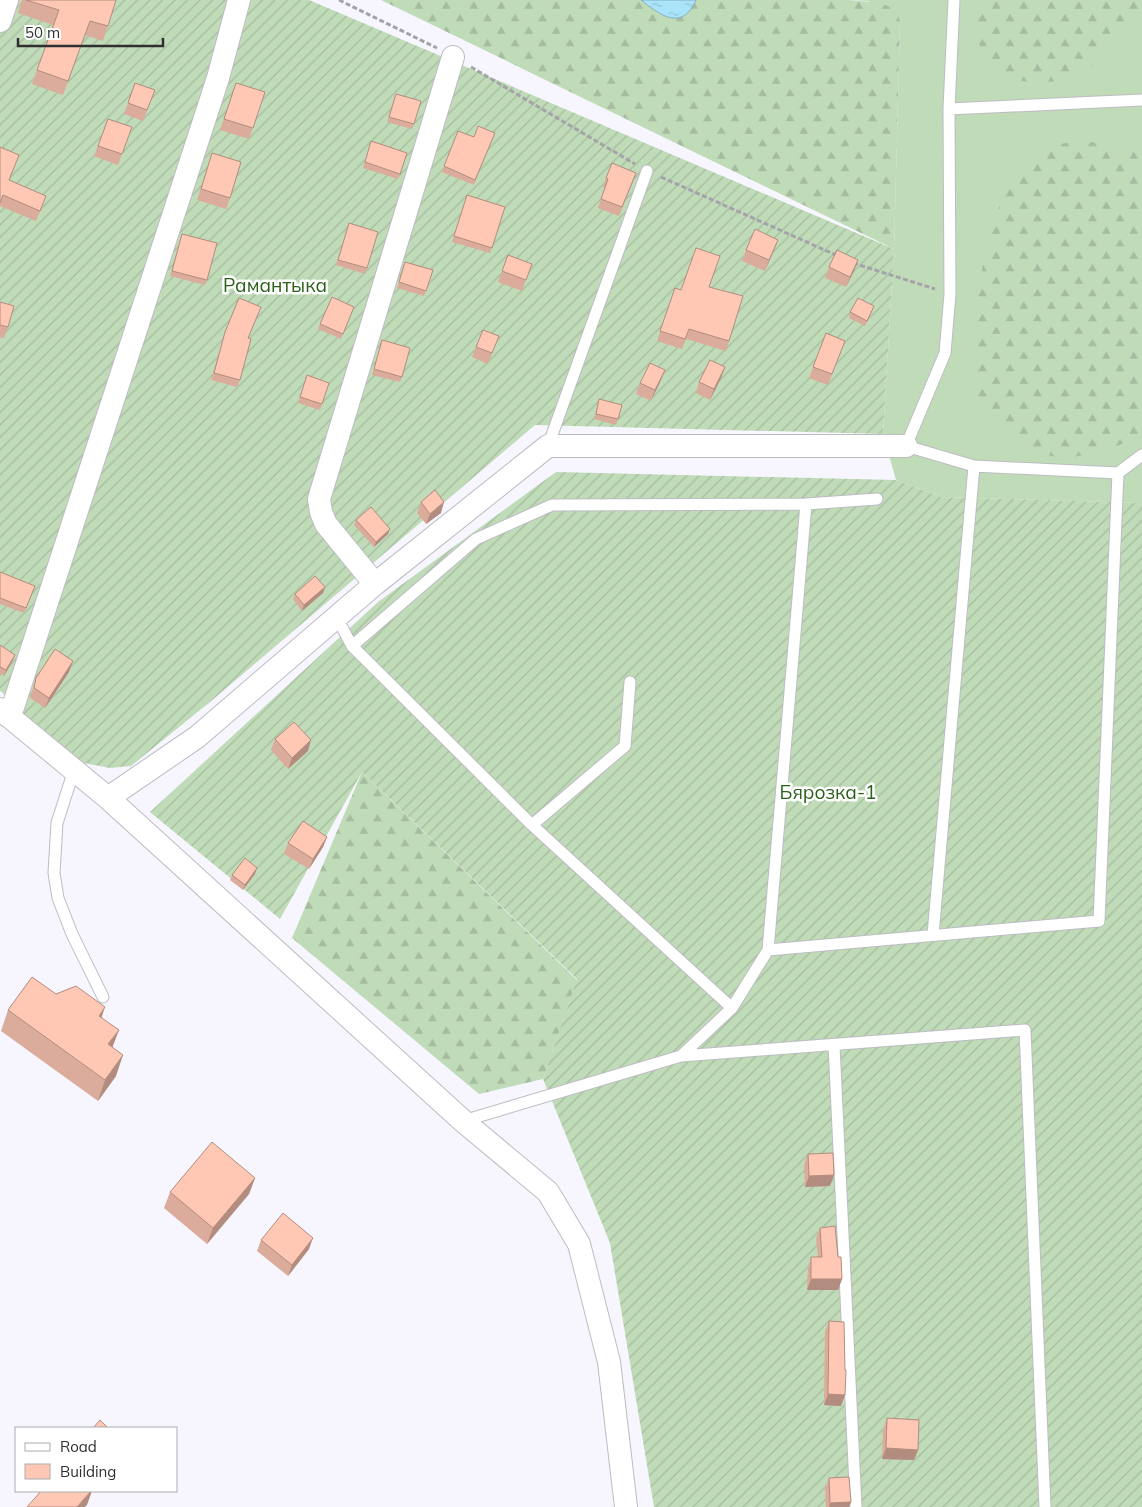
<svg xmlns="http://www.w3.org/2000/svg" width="1142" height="1507" font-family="Mulish,sans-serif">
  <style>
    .grass { fill: #c0dbb8 }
    .forest { fill: url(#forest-firs) }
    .garden { fill: url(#garden-furrows) }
    .water { fill: url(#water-ripples); stroke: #85aebf }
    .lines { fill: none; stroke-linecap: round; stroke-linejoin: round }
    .lane-casing { stroke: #bdbcc3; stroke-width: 13 }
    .street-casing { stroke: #bdbcc3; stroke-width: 24 }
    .path { stroke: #a4a3a9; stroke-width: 3; stroke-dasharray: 5 2.5; stroke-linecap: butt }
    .lane { stroke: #fff; stroke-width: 11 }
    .street { stroke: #fff; stroke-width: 22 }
    .wall { fill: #dbac9b }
    .shaded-wall { fill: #b28c7e }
    .building { fill: #ffc8b4; stroke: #b28c7e }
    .labels { text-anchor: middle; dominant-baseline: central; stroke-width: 5; stroke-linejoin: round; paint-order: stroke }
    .park-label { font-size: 19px; fill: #2c601b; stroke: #fff }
  </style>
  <defs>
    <pattern id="forest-firs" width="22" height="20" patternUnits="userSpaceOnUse" patternTransform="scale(1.25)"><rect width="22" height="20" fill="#c0dbb8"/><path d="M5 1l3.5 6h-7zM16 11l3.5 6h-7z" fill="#a5bc9f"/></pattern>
    <pattern id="garden-furrows" width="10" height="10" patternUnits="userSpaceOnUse" patternTransform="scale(1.25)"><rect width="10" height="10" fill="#c0dbb8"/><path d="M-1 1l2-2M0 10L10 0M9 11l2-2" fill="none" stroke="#a5bc9f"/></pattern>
    <pattern id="water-ripples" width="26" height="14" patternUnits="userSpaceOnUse" patternTransform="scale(1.25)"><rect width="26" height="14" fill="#a9e4fb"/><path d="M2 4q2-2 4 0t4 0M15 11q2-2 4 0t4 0" fill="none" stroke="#92c4d8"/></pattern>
  </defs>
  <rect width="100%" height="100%" fill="#f7f6fe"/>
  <!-- grass -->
  <path class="grass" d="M850,0H1142V503L942,497L896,480L883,434L894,249L900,21L868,1Z"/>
  <!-- forest -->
  <path class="forest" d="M381,0H850C872,3 895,0 900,21L894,249Z
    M974,0H1142V12C1118,18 1114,37 1100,54C1097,58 1095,63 1091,66C1057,90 1001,91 981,49C974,35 973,15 974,0Z
    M1086,141L1111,146L1142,151V435C1114,448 1090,458 1059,457C1054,457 1049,455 1044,454C1012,446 982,421 975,386C974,381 975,374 975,368C974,342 976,317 979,292C982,270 985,247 992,225C1000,199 1023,165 1046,150C1058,142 1073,142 1086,141Z
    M362,772L577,980L543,1079L479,1094L292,938Z"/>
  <!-- garden -->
  <path class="garden" d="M0,0H309L894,249L883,434L535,425L210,702L131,766L110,768L84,763L13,707L4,694L0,691Z
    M556,472L896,480L942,497L1142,503V1507H654L610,1243L543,1079L577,979L362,772L280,919L150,812L378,602Z"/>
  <!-- water -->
  <path class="water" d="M641,0H696C682,32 660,15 641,0Z"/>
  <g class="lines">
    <!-- lane casing -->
    <g class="lane-casing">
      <path id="lane" d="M954,0L949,109L950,294L945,353L906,446L974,466L1118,473L1142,455
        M949,109L1142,100
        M548,446L647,171
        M337,618L352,646L532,825L732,1008
        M352,646L476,539L552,505L806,504L877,499
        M74,770L57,823L54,873L58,898L72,934L103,997
        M532,825L625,746L630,682
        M933,935L974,466
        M768,950L1099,921L1118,473
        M834,1045L856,1507
        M681,1056L732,1008L768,950L806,504
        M463,1121L681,1056L1025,1030L1045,1507"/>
    </g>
    <!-- street casing -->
    <g class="street-casing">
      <path id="street" d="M0,21L7,0
        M375,584L326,524L321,512L319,499L453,57
        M0,709L108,798L463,1121L548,1192L579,1244L609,1362L626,1507
        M8,716L13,707L218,78L239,0
        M108,798L197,737L375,584L548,446H906"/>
    </g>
    <!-- path -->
    <path class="path" d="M339,0L437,48
      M471,67L635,164
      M661,177L838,256
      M853,263L935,289"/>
    <!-- lane -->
    <use href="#lane" class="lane"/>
    <!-- street -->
    <use href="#street" class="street"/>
  </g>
  <!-- wall -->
  <path class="wall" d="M22,0H116L103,41L85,35L63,95L32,84L53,25L18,13Z
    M135,83L155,90L143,121L124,114Z
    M236,83L253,128L249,139L220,130Z
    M394,99L414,124L412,129L387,122Z
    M108,119L132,127L118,165L94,156Z
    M458,131L474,137L495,133L474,185L442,172Z
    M371,141L407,153L398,179L363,168Z
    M0,147L15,166L9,180L42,207L36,221L0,206Z
    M212,153L230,198L226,209L197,200Z
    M606,178L633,182L619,216L598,208L605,188L603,187Z
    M467,195L505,207L490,253L452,242Z
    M349,223L378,232L365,274L336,265Z
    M182,234L207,280L205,285L170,276Z
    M778,240L765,271L742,261L746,250Z
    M508,255L526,280L522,291L498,282Z
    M858,260L846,287L825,278L829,267Z
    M405,262L433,270L424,296L397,288Z
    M709,287L729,341L726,351L686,339L682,349L657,341L675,288L681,290Z
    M332,297L354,307L341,339L318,329Z
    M0,302L8,327L4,338L0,337Z
    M850,312H872L865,326L849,318Z
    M225,332L248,338L240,380L237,387L211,380Z
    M826,333L845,341L828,385L809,378Z
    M499,336L488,364L472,357L476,347Z
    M382,340L402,377L400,382L372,375Z
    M725,367L721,378L710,400L696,393L699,382Z
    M307,375L329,383L320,410L298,403Z
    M661,380L651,401L636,394L640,383Z
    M599,399L618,419L616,425L594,419Z
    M421,502L441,513L426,524L417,513Z
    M356,520L388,534L374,547L354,525Z
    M0,572L35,586L24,613L0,604Z
    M323,593L302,611L293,599L295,594Z
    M0,645L13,660L4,676L0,673Z
    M69,672L45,708L30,698L36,678Z
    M275,739L308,751L288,769L271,750Z
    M327,837L323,847L309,869L284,854L288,843Z
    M255,874L243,890L230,880L232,875Z
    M56,994L102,1017L112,1047L116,1076L98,1101L1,1031L8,1010Z
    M808,1154L830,1186L805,1187L804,1165Z
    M255,1178L249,1194L207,1244L164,1208L170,1192Z
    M820,1228L838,1257L842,1279L838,1290H807L808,1268L811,1257H818L816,1238Z
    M261,1240L309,1249L288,1276L257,1251Z
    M829,1321L841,1406L824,1405L825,1332Z
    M887,1418L918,1450L914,1460L882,1459L883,1429Z
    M829,1478L851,1502L849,1507H826L825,1488Z"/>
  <!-- shaded-wall -->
  <path class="shaded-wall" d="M778,240L774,250L765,271L769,260Z
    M858,260L854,271L846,287L850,277Z
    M725,367L721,378L710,400L714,389Z
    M665,370L661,380L651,401L655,390Z
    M444,502L441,513L426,524L430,514Z
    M390,529L388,534L374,547L376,542Z
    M325,587L323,593L302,611L304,605Z
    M15,655L13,660L4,676L6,670Z
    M73,661L69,672L45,708L49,698Z
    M311,740L308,751L288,769L292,758Z
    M327,837L323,847L309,869L313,859Z
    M257,868L255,874L243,890L245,885Z
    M105,1007L98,1028L99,1016Z
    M119,1030L111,1051L108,1044Z
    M123,1055L116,1076L98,1101L105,1080Z
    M834,1175L830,1186L805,1187L809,1176Z
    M255,1178L249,1194L207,1244L213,1228Z
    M313,1238L309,1249L288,1276L292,1265Z
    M811,1279H842L838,1290H807Z
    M828,1394L845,1395L841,1406L824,1405Z
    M886,1448L918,1450L914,1460L882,1459Z
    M91,1491H92L87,1505L85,1507H77Z
    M851,1502L849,1507H829L830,1503Z"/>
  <!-- building -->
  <path class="building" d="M26,0H116L108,26L90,21L68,81L37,70L59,10Z
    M135,83L155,90L147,110L128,103Z
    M236,83L265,92L253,128L224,119Z
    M396,94L421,101L414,124L389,117Z
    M108,119L132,127L122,154L98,146Z
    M478,126L495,133L475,180L444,166L458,131L474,137Z
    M371,141L407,153L400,174L365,162Z
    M0,147L19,155L9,180L46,196L40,211L3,195L0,203Z
    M212,153L241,162L230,198L201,189Z
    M612,163L636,173L622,207L601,199L608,179L606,178Z
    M467,195L505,207L492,248L454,236Z
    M349,223L378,232L367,268L338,260Z
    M755,229L778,240L769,260L746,250Z
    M182,234L217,243L207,280L172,271Z
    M696,248L720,256L709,287L743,296L729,341L689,329L685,339L660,331L675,288L681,290Z
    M837,250L858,260L850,277L829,267Z
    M508,255L532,264L526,280L502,271Z
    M405,262L433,270L426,291L399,282Z
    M332,297L354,307L343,334L320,324Z
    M239,298L261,307L248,338L251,339L240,380L214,373L225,332Z
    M858,298L874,306L867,321L850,312Z
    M0,302L14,306L8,327L0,325Z
    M483,330L499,336L492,353L476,347Z
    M826,333L845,341L832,374L813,367Z
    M382,340L410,348L402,377L374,369Z
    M710,360L725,367L714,389L699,382Z
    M650,363L665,370L655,390L640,383Z
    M307,375L329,383L322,404L300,397Z
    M599,399L622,405L618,419L596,414Z
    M435,490L444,502L430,514L421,502Z
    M371,507L390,529L376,542L356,520Z
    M0,572L35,586L26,608L0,598Z
    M315,576L325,587L304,605L295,594Z
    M0,645L15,655L6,670L0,667Z
    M55,649L73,661L49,698L34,688L36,678Z
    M294,722L311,740L292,758L275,739Z
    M303,821L327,837L313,859L288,843Z
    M245,858L257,868L245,885L232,875Z
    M32,977L56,994L76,986L105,1007L99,1016L119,1030L108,1044L123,1055L105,1080L8,1010Z
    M212,1142L255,1178L213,1228L170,1192Z
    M833,1153L834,1175L809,1176L808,1154Z
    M283,1213L313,1238L292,1265L261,1240Z
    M835,1226L838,1257H841L842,1279H811V1257H822L820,1228Z
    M829,1321L844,1322L845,1370H846L845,1395L828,1394Z
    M887,1418L919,1420L918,1450L886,1448Z
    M100,1420L108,1428H93Z
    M849,1477L851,1502L830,1503L829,1478Z
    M41,1491H91L77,1507H27Z"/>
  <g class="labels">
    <!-- park labels -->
    <g class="park-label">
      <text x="275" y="285">Рамантыка</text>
      <text x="828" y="792">Бярозка-1</text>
    </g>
  </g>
  <!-- legend -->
  <rect x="15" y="1427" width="162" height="65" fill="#ffffff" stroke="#acacad"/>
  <rect x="25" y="1443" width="25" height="8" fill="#ffffff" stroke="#acacad"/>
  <text x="60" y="1452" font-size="15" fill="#303032">Road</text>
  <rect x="25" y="1464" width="25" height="15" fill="#ffc8b4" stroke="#acacad"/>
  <text x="60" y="1477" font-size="15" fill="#303032">Building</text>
  <!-- scale -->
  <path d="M18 38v8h145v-8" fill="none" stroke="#303032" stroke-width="2.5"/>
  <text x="25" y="38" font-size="15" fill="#303032" stroke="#ffffff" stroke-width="4" paint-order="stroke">50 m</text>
</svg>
